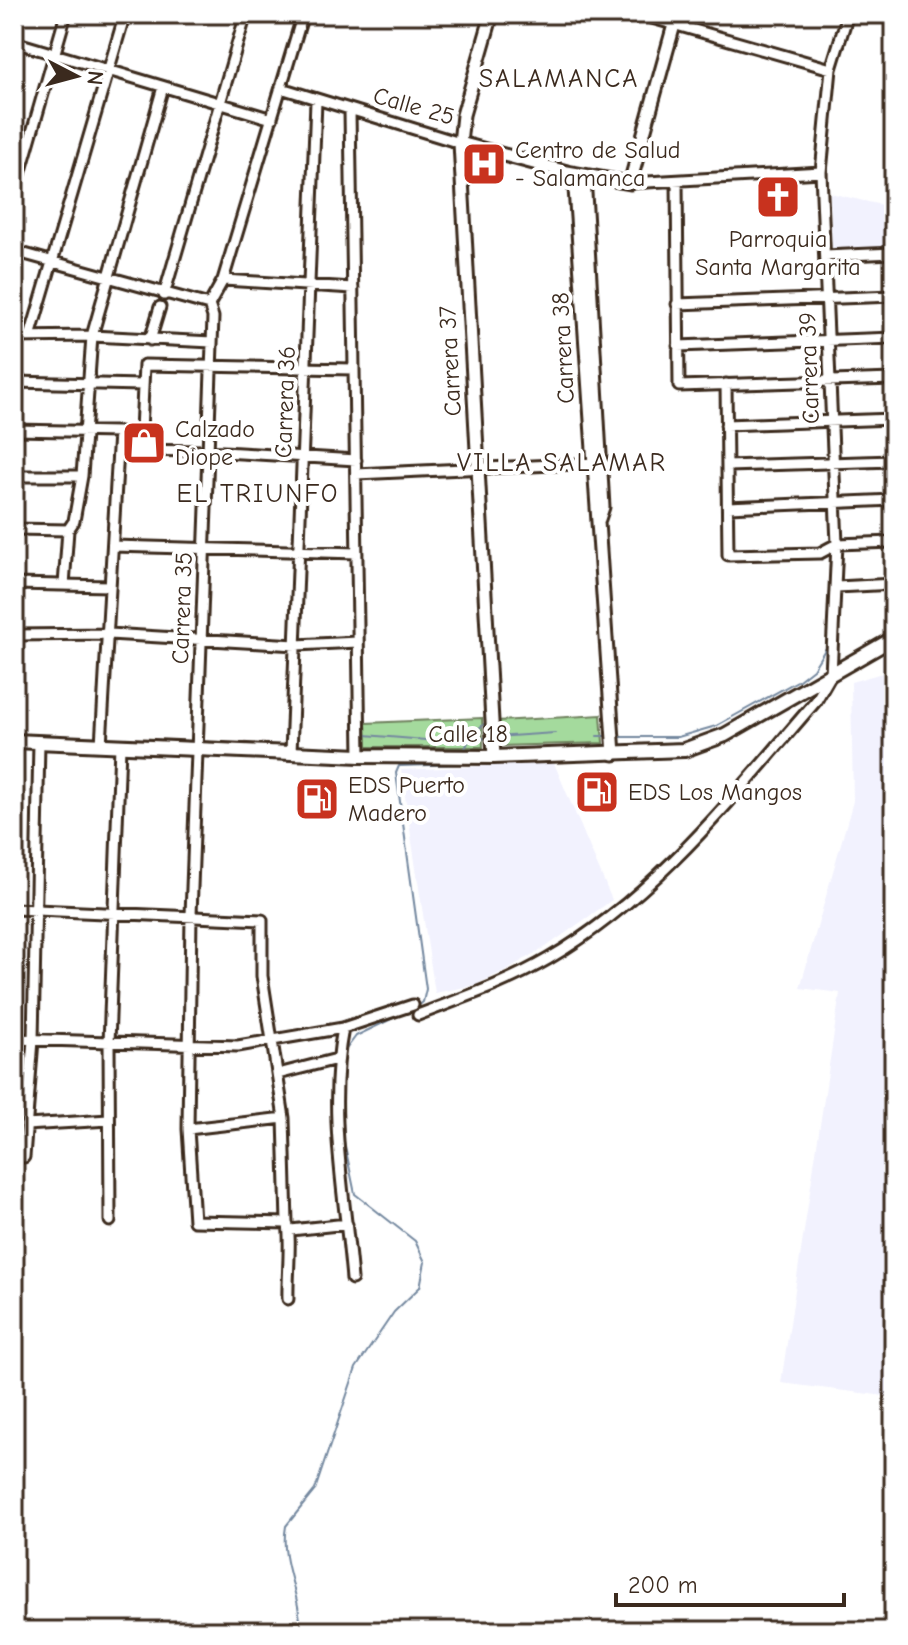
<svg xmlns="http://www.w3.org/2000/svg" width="908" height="1645" font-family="'Comic Neue',sans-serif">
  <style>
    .built { fill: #f2f2fe }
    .green { fill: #a4da9d; stroke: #70825e; stroke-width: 2 }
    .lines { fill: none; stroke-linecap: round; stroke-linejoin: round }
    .stream { stroke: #7589a0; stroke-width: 2 }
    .minor-casing { stroke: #3b2a1e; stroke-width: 15 }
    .tertiary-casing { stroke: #3b2a1e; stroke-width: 17 }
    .secondary-casing { stroke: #3b2a1e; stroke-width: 18 }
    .minor { stroke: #fff; stroke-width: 9 }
    .tertiary { stroke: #fff; stroke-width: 11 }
    .secondary { stroke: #fff; stroke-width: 12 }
    .labels { text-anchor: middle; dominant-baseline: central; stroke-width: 8; stroke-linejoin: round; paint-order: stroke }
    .street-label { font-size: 24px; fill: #3b2a1e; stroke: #fff }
    .poi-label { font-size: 24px; fill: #3b2a1e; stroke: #fff; text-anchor: start }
    .neighbourhood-label { font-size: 26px; letter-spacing: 2px; fill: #3b2a1e; stroke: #fff }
  </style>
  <rect width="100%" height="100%" fill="#fff"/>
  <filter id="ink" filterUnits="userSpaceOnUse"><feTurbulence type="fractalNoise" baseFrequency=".0125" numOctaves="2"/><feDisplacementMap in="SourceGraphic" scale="16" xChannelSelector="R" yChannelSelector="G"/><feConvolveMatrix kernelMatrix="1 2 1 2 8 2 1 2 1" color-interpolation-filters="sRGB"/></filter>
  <g filter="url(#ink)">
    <!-- built -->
    <path class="built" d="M469,157L498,161L499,167H495V173L470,175Z
      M830,193L894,208V248L832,251Z
      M894,650V1391L893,1397L781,1383L840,993L800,988L853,801L851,682L882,673V656Z
      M554,763L612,900L546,947L504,971L475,985L435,993L401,770Z"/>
    <!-- green -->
    <path class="green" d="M601,715L603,743L499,746L497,721Z
      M482,718L483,747H367L366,723Z"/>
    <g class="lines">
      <!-- stream -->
      <path class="stream" d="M365,735L438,741L490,738
        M597,736H609
        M496,737L555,733
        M619,737H678L716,726L799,680L813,669L829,643
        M464,750L474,732L488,721
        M417,1007L423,1002L426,989L396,773L399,766L465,764
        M344,1052L356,1036L408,1011
        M300,1631C302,1595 279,1563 286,1526L315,1490L356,1368L394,1312L420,1287L425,1262L415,1241L355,1194L344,1141L341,1086"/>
      <!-- minor casing -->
      <g class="minor-casing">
        <path id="minor" d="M638,14L831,69
          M14,42L272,119
          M281,88L460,143
          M350,111L360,756
          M677,181L679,386L894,379
          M630,183L821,172
          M14,195L66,14
          M14,251L209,305
          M825,256L894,253
          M223,280L353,288
          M164,295L246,14
          M677,304L894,296
          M209,305L213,317L191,915L188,1129L194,1221L287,1223
          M209,305L223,280L303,14
          M14,337L92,336L212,342
          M30,337L125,14
          M150,340L160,307
          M678,346L894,338
          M14,382L142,385
          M726,384L728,555L820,553L837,544L894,542
          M726,425L894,419
          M14,430L119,432L101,745
          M141,431L144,365L354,369
          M119,450L207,451L356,460
          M727,466L894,461
          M356,474L597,463
          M14,476H82
          M728,507L894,500
          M14,529L68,530
          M113,546L357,553
          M14,584L110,586
          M64,585L68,530L74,521L82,476L92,336L163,87
          M837,587L894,584
          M14,635L109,634L296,645L358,642
          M291,753L316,101
          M14,909L262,920V976L284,1118L287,1223C292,1232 287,1282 288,1299
          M418,1015C462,998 507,983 548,959C658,895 734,795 816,701L831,675L837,544L821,172L831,69L848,14
          M343,1028C327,1111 345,1196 352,1279
          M14,1039L238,1046L343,1028L413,1005
          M278,1074L337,1059
          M26,1125L109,1120
          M188,1129L284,1118
          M24,1157L33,1040L39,742
          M110,1221L109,1043L120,746
          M291,1230L347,1224"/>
      </g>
      <!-- tertiary casing -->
      <g class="tertiary-casing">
        <path id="tertiary" d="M492,14L463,115L460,143L494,757
          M460,143L567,172L630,183L677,14
          M574,174L614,754
          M584,175L603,507L599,519"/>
      </g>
      <!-- secondary casing -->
      <g class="secondary-casing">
        <path id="secondary" d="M14,741L360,756L494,757L684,750L725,735L894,638"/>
      </g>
      <!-- minor -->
      <use href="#minor" class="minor"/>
      <!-- tertiary -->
      <use href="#tertiary" class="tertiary"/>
      <!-- secondary -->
      <use href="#secondary" class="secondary"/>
    </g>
  </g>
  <!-- icons -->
  <defs>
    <g id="hospital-square" transform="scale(2.3)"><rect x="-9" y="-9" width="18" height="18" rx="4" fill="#c8321e" stroke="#fff"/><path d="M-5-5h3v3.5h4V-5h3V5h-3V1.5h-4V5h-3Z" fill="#fff"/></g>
    <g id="church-square" transform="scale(2.3)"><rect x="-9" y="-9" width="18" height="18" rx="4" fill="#c8321e" stroke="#fff"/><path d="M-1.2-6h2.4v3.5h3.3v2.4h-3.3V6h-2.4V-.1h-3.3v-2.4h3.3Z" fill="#fff"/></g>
    <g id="shop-square" transform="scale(2.3)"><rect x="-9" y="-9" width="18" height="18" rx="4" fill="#c8321e" stroke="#fff"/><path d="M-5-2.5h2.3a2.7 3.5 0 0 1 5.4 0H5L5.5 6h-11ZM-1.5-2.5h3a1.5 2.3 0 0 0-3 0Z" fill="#fff"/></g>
    <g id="fuel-square" transform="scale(2.3)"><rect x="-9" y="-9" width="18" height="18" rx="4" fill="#c8321e" stroke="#fff"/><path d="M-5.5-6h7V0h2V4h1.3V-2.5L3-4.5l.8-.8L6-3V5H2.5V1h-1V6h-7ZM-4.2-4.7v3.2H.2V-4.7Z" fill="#fff"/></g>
  </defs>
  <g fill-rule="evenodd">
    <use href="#hospital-square" x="484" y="164"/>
    <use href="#church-square" x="778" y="197"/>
    <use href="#shop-square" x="144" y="443"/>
    <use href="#fuel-square" x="597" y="792"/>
    <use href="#fuel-square" x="317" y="799"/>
  </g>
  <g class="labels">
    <!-- street labels -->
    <g class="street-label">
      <text transform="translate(414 106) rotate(16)">Calle 25</text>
      <text transform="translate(563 348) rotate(-93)">Carrera 38</text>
      <text transform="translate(450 361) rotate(-93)">Carrera 37</text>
      <text transform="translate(809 368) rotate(-92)">Carrera 39</text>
      <text transform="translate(285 402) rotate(-88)">Carrera 36</text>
      <text transform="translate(182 608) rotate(-88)">Carrera 35</text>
      <text x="468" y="734">Calle 18</text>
    </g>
    <!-- poi labels -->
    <g class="poi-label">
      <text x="515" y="150">Centro de Salud<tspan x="515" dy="28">- Salamanca</tspan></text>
      <text x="778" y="239" text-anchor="middle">Parroquia<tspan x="778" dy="28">Santa Margarita</tspan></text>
      <text x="175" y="429">Calzado<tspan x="175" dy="28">Diope</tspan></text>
      <text x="348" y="785">EDS Puerto<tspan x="348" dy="28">Madero</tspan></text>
      <text x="628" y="792">EDS Los Mangos</text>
    </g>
    <!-- neighbourhood labels -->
    <g class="neighbourhood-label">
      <text x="559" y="79">SALAMANCA</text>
      <text x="562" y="463">VILLA SALAMAR</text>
      <text x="258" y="494">EL TRIUNFO</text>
    </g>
  </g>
  <!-- margin -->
  <rect width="908" height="1645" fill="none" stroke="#fff" stroke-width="48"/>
  <rect x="24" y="24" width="860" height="1597" fill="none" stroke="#3b2a1e" stroke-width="3" filter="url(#ink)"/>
  <!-- north arrow -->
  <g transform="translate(76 76) rotate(96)" stroke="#ffffff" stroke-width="6" paint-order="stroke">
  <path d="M0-6L14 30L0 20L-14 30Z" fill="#3b2a1e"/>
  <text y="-12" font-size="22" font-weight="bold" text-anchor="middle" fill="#3b2a1e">N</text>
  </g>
  <!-- scale -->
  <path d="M616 1593v12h228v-12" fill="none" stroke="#3b2a1e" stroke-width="4"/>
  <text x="628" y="1593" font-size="24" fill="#3b2a1e" stroke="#ffffff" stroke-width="6" paint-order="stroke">200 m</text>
</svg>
